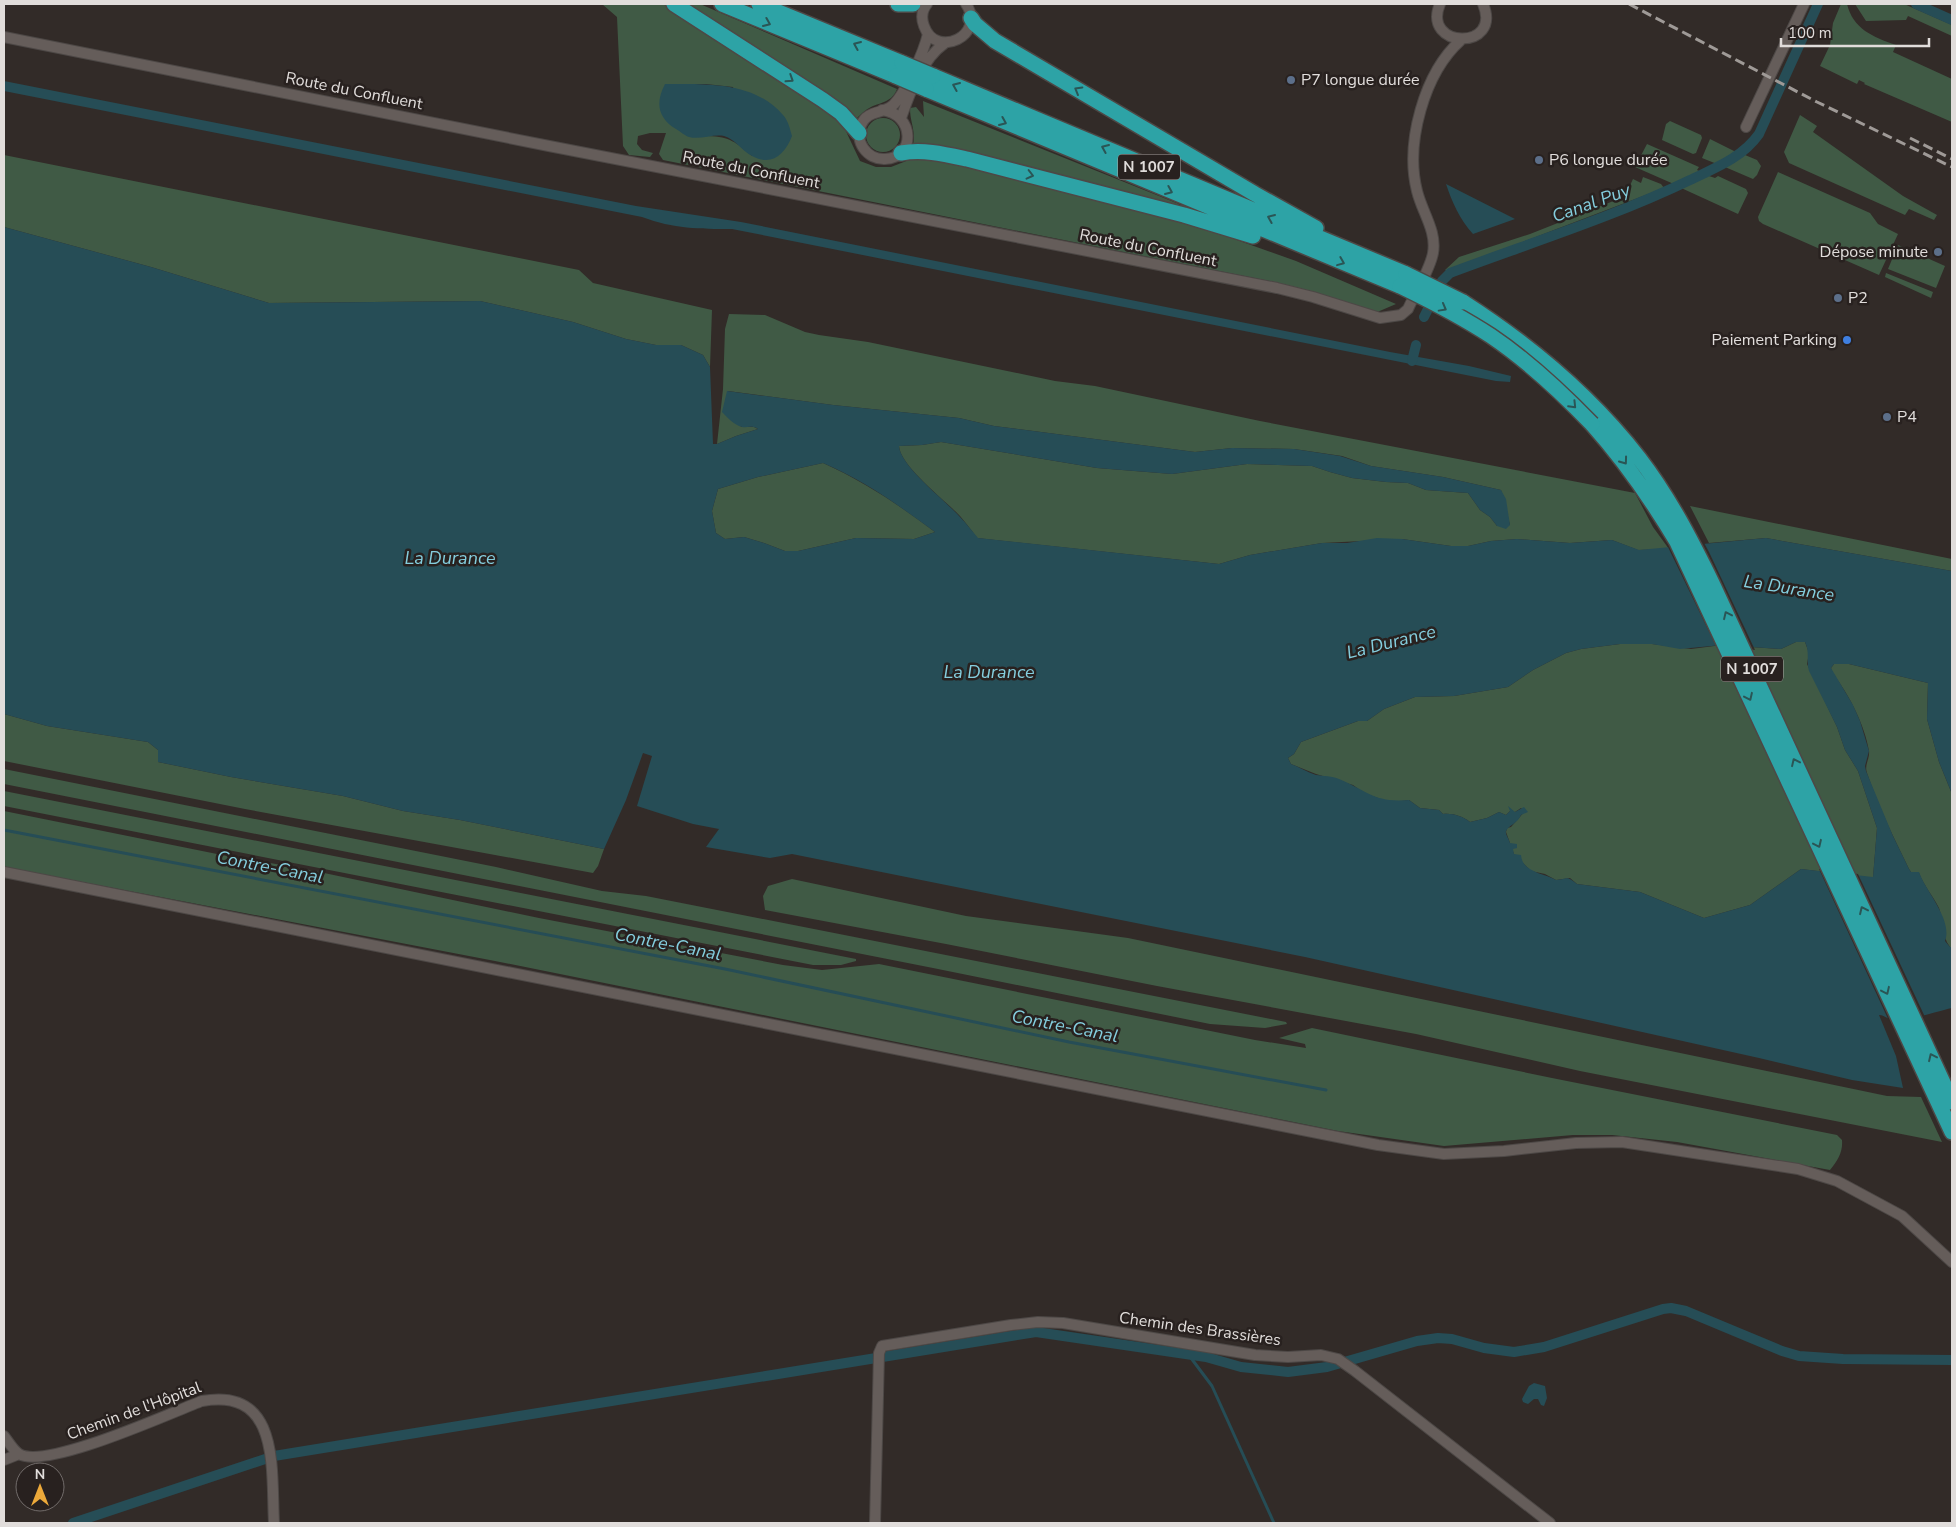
<svg xmlns="http://www.w3.org/2000/svg" width="1956" height="1527" font-family="'Nunito Sans',sans-serif">
  <style>
    .green { fill: #405a45; fill-rule: evenodd }
    .water { fill: #264d56; fill-rule: evenodd }
    .pier { fill: #322b28 }
    .lines { fill: none; stroke-linecap: round; stroke-linejoin: round }
    .stream { stroke: #264d56; stroke-width: 3 }
    .canal { stroke: #264d56; stroke-width: 10 }
    .minor-casing { stroke: #4d4846; stroke-width: 12 }
    .highway-casing { stroke: #4d4846; stroke-width: 18 }
    .minor { stroke: #655d5a; stroke-width: 10 }
    .highway { stroke: #2da3a6; stroke-width: 15 }
    .rail { stroke: #9f9a97; stroke-width: 3; stroke-dasharray: 10 5; stroke-linecap: butt }
    .highway-bridge-casing { stroke: #4d4846; stroke-width: 18; stroke-linecap: butt }
    .highway-bridge { stroke: #2da3a6; stroke-width: 15 }
    .oneway { stroke: #2a5555 }
    .service-dot { fill: #5c6f8a; stroke: #28211f; stroke-width: 2 }
    .shop-dot { fill: #3f7fe0; stroke: #28211f; stroke-width: 2 }
    .labels { text-anchor: middle; dominant-baseline: central; stroke-width: 5; stroke-linejoin: round; paint-order: stroke }
    .shield { fill: #28211f; stroke: #aaa5a3; stroke-width: 1 }
    .shield-label { font-size: 15px; font-weight: bold; fill: #e1dddb }
    .poi-label { font-size: 16px; fill: #e1dddb; stroke: #28211f; text-anchor: start }
    .street-label { font-size: 16px; fill: #e1dddb; stroke: #28211f }
    .water-label { font-size: 18px; font-style: italic; fill: #84cede; stroke: #28211f }
  </style>
  <rect width="100%" height="100%" fill="#322b28"/>
  <!-- green -->
  <path class="green" d="M602,4H663L762,68L830,115L843,125L860,161L876,167H891L914,158H929L980,169L1098,199L1209,230L1296,261L1396,304L1375,313L1337,300L1279,283L663,160L659,154L666,133H650L638,136L637,144L642,150L653,153L650,157L629,155L623,146L617,17ZM665,84H706L733,87L752,156C735,142 731,137 708,136Z
    M682,4H700L897,89C892,102 882,102 871,107C865,110 860,115 855,120Z
    M1841,4H1847C1853,29 1873,37 1896,45L1893,52L1952,79V122L1864,84L1865,83L1859,80L1857,84L1820,66L1830,45L1833,23Z
    M1855,4H1904L1952,25V36L1908,16L1906,20L1866,21Z
    M923,101L1179,204L1177,207L913,146C916,130 910,123 910,108L916,107L924,117Z
    M1800,115L1817,126L1813,132L1903,196L1937,215L1934,220L1909,209L1905,215L1789,163L1784,152Z
    M866 135a17 17 0 1 1 34 0a17 17 0 1 1-34 0Z
    M1670,121L1701,135L1702,138L1696,153L1693,154L1662,140L1666,124Z
    M1710,139L1738,153L1717,164L1702,158Z
    M1647,144L1699,167L1697,170L1703,173L1676,185L1635,167Z
    M4,155L579,270L593,283L712,310L710,367L703,355L681,345H656L626,339L573,322L480,301L269,303L151,267L4,227Z
    M1745,155L1757,160L1761,166L1757,175L1753,179L1725,167Z
    M1778,172L1870,213L1878,224L1898,234L1879,275L1763,224L1759,221L1758,217Z
    M1706,175L1715,178L1718,176L1746,189L1748,193L1738,214L1679,187Z
    M1643,177L1661,184L1664,188L1447,271L1445,270L1459,257L1530,234L1621,198L1626,194L1633,179L1641,183Z
    M1898,245L1945,266L1936,288L1888,269Z
    M1886,273L1933,292L1931,298L1885,277Z
    M729,314L765,315L805,332L819,335L868,342L1055,381L1095,386L1260,421L1635,493L1653,527L1669,549L1638,550L1612,540L1570,543L1517,539L1491,541L1468,546H1451L1402,539L1322,543L1250,555L1219,564L977,538C972,531 966,523 960,516C945,500 900,466 899,446L922,445L941,442L1097,468L1172,474L1247,464L1312,466L1330,472L1352,478L1386,482L1408,483L1426,490L1468,493L1480,510L1490,517L1497,526L1510,525L1501,490L1443,477L1371,466L1342,456L1294,449L1232,448L1195,452L994,426L959,418L833,405L728,391L741,427H754L758,429L736,436L717,444L723,389L725,329Z
    M823,463C865,482 899,505 935,532L914,539L856,538L798,551H785L764,543L744,537L725,539L716,533L712,511L718,489L758,477Z
    M1690,506L1952,559V571L1766,538L1709,543Z
    M1796,642H1805L1809,653L1807,664L1837,727L1845,750L1858,771L1877,828L1873,878L1801,869L1750,905L1704,918L1640,892L1577,884L1570,878L1556,880L1545,874L1531,871L1514,854L1506,832L1507,828L1511,827L1525,811L1521,808L1515,812L1510,811L1506,815L1499,812L1487,818L1470,822C1462,816 1453,813 1443,814L1439,810L1420,808L1409,800L1402,801H1386L1364,793L1353,785L1316,774L1291,764L1288,758L1294,754L1301,742L1358,721H1367L1384,709L1415,697L1454,696L1508,687L1533,670L1566,653L1581,649L1620,644H1652L1691,649L1722,645L1781,649Z
    M1834,664H1849L1928,683L1927,719L1939,762L1952,794V947H1950C1941,935 1944,921 1939,908C1933,896 1924,886 1919,873L1911,872L1909,869C1894,838 1878,806 1867,773C1864,765 1870,759 1869,751C1865,726 1849,694 1833,674L1831,668Z
    M4,714L47,726L148,742L158,750V762L231,777L343,796L403,811L460,820L604,849L598,866L593,873L245,809L4,761Z
    M4,769L496,867L602,891L646,896L1286,1022L1287,1024L1265,1028L1210,1024L933,968L4,784Z
    M4,791L856,959V961L841,965H813L4,806Z
    M4,811L217,854L305,869L539,918L783,965L822,970L879,964L1255,1040L1306,1048L1305,1044L1279,1038L1312,1028L1552,1078L1837,1135L1842,1140C1843,1152 1838,1160 1830,1170L1677,1142L1612,1135H1573L1444,1146L1338,1131L495,961L4,867Z
    M792,879L966,916L1128,938L1887,1096L1921,1097L1942,1142L1580,1071L1416,1034L1157,986L946,944L765,910L763,896L768,886Z"/>
  <!-- water -->
  <path class="water" d="M4,81L636,206L741,222L1390,352L1469,366L1511,376L1510,382L1496,381L732,229C699,229 674,229 642,217L4,91Z
    M665,84C706,84 754,81 783,115C788,120 790,129 792,136C785,154 772,167 752,156C742,151 735,139 724,136C713,134 700,140 689,137C685,136 680,131 676,129C658,118 655,103 665,84Z
    M1446,184L1515,219L1473,234C1460,220 1452,202 1446,184Z
    M4,227L151,267L269,303L480,301L573,322L626,339L656,345H681L703,355L710,367L713,444H717L736,436L758,429C752,425 748,428 742,427C734,425 727,417 722,412L727,391L833,405L959,418L994,426L1195,452L1232,448L1294,449L1340,456L1371,466L1443,477L1501,490L1506,499L1510,525L1506,529L1497,526L1490,517L1480,510L1468,493L1426,490L1408,483L1386,482L1352,478L1330,472L1312,466L1247,464L1172,474L1097,468L941,442L922,445L899,446C900,466 945,500 960,517C966,523 972,531 978,538L1219,564L1250,555L1322,543H1347L1377,538L1402,539L1451,546H1468L1491,541L1517,539L1570,543L1612,540L1639,550L1766,538L1952,571V794L1939,762L1927,719L1928,683L1849,664H1834L1831,668L1853,705L1860,721L1869,751L1865,766L1866,771L1893,836L1909,869L1911,872H1919C1926,892 1953,920 1945,941L1950,947H1952V1008C1938,1011 1906,1022 1893,1020C1888,1020 1885,1015 1879,1015L1896,1056L1903,1088L1852,1080L1759,1058L1305,957L792,854L770,858L706,847L719,829L693,824L637,806L652,756L643,753L626,800L604,849L460,820L403,811L343,796L231,777L158,762V750L148,742L47,726L4,714ZM823,463C865,481 898,505 935,532L914,539L856,538L798,551H785L764,543L744,537L725,539L716,533L712,511L718,489L758,477ZM1796,642H1805C1810,652 1806,661 1809,671L1837,727L1845,750L1858,771L1877,828L1873,877L1801,869L1750,905L1704,918L1640,892L1577,884C1566,875 1568,879 1556,880C1543,873 1522,872 1521,855L1514,854L1513,849L1517,848V844L1510,843C1509,839 1505,834 1506,831C1508,826 1518,823 1521,815L1528,812L1524,807L1515,812L1508,806L1510,811L1506,815L1499,812L1487,818L1470,822C1462,816 1453,813 1443,814L1439,810L1420,808L1409,800C1374,803 1368,791 1339,779C1332,776 1324,776 1316,775C1307,772 1299,767 1291,764L1288,758L1294,754L1301,742L1358,721H1367L1384,709L1415,697L1454,696L1508,687L1533,670L1566,653L1581,649L1620,644H1652L1680,649L1722,645L1781,649Z
    M1534,1383L1545,1386L1547,1398L1544,1406L1541,1405L1538,1399H1534L1528,1404L1523,1402L1522,1399L1529,1386Z"/>
  <!-- pier -->
  <path class="pier" d="M1703,541L1709,552L1755,650L1740,648H1717L1667,545Z
    M1819,869L1858,874L1925,1017L1907,1022L1892,1023L1889,1021Z"/>
  <g class="lines">
    <!-- stream -->
    <path class="stream" d="M4,830L725,969L1069,1042L1326,1090
      M1188,1354L1212,1386L1274,1523"/>
    <!-- canal -->
    <path class="canal" d="M1916,4L1952,20
      M1424,317L1442,281L1450,273C1530,243 1613,217 1690,180C1715,168 1742,158 1759,134L1818,4
      M1412,361L1416,345
      M73,1523L274,1456L1036,1332L1206,1357L1241,1367L1288,1372L1327,1367L1417,1341L1438,1338L1452,1339L1484,1348L1514,1352L1544,1347L1663,1309L1671,1308L1686,1311L1782,1351L1799,1356L1843,1359L1952,1360"/>
    <!-- minor casing -->
    <g class="minor-casing">
      <path id="minor" d="M927,4C922,10 921,18 924,26C936,60 987,35 966,4
        M1440,4C1421,49 1503,51 1483,4
        M4,37L549,146L1277,288L1313,297L1380,318L1401,315L1408,309C1415,293 1430,270 1433,253C1437,231 1422,212 1417,191C1405,143 1424,73 1461,40
        M882,110C915,114 916,158 885,159C867,160 854,141 861,125C867,110 882,114 892,106C905,95 924,51 928,34
        M901,118C910,92 922,59 945,43
        M1746,127L1804,4
        M4,872L1378,1145L1444,1154L1504,1151L1576,1143L1622,1142L1798,1169L1837,1181L1902,1216L1952,1262
        M4,1436C8,1441 13,1450 19,1454C46,1470 170,1413 202,1401C281,1387 271,1470 274,1523
        M4,1460L19,1454
        M875,1523L879,1353L882,1346L1011,1325L1038,1322L1063,1323L1255,1355L1288,1357L1321,1355L1338,1359L1355,1371L1550,1523"/>
    </g>
    <!-- highway casing -->
    <g class="highway-casing">
      <path id="highway" d="M674,4L823,100L841,113L859,133
        M722,4L896,76
        M759,4L902,63
        M898,4H913
        M971,18L975,24L995,41L1255,194L1316,228
        M933,76L1406,274
        M926,89L1400,286
        M901,153C923,149 944,154 967,159L1184,215L1253,236
        M1463,302C1530,345 1590,395 1639,458C1669,497 1691,540 1712,583L1952,1102
        M1592,424C1625,461 1652,500 1677,542L1952,1132"/>
    </g>
    <!-- minor -->
    <use href="#minor" class="minor"/>
    <!-- highway -->
    <use href="#highway" class="highway"/>
    <!-- rail -->
    <path class="rail" d="M1629,4L1817,102L1952,167
      M1910,138L1952,159"/>
    <!-- highway-bridge casing -->
    <g class="highway-bridge-casing">
      <path id="highway-bridge" d="M902,63L933,76
        M896,76L926,89
        M1406,274L1463,302
        M1400,286C1431,301 1462,317 1491,336C1528,361 1561,392 1592,424"/>
    </g>
    <!-- highway-bridge -->
    <use href="#highway-bridge" class="highway-bridge"/>
  </g>
  <!-- one-way arrows -->
  <defs><path id="oneway-chevron" d="M-2-3.5L2.5 0L-2 3.5" fill="none" stroke-width="1.6" stroke-linecap="round" stroke-linejoin="round" transform="scale(1.25)"/></defs>
  <g class="oneway">
    <use href="#oneway-chevron" transform="translate(767 23) rotate(23)"/>
    <use href="#oneway-chevron" transform="translate(857 45) rotate(-157)"/>
    <use href="#oneway-chevron" transform="translate(790 79) rotate(33)"/>
    <use href="#oneway-chevron" transform="translate(956 86) rotate(-157)"/>
    <use href="#oneway-chevron" transform="translate(1078 90) rotate(-150)"/>
    <use href="#oneway-chevron" transform="translate(1003 122) rotate(23)"/>
    <use href="#oneway-chevron" transform="translate(1105 148) rotate(-157)"/>
    <use href="#oneway-chevron" transform="translate(1030 175) rotate(14)"/>
    <use href="#oneway-chevron" transform="translate(1169 191) rotate(23)"/>
    <use href="#oneway-chevron" transform="translate(1271 218) rotate(-157)"/>
    <use href="#oneway-chevron" transform="translate(1341 262) rotate(22)"/>
    <use href="#oneway-chevron" transform="translate(1443 308) rotate(29)"/>
    <use href="#oneway-chevron" transform="translate(1573 405) rotate(46)"/>
    <use href="#oneway-chevron" transform="translate(1624 461) rotate(54)"/>
    <use href="#oneway-chevron" transform="translate(1727 615) rotate(-115)"/>
    <use href="#oneway-chevron" transform="translate(1749 697) rotate(65)"/>
    <use href="#oneway-chevron" transform="translate(1795 762) rotate(-115)"/>
    <use href="#oneway-chevron" transform="translate(1818 844) rotate(65)"/>
    <use href="#oneway-chevron" transform="translate(1863 910) rotate(-115)"/>
    <use href="#oneway-chevron" transform="translate(1886 991) rotate(65)"/>
    <use href="#oneway-chevron" transform="translate(1932 1057) rotate(-115)"/>
  </g>
  <!-- markers -->
  <g class="service-dot">
    <circle cx="1291" cy="80" r="5"/>
    <circle cx="1539" cy="160" r="5"/>
    <circle cx="1938" cy="252" r="5"/>
    <circle cx="1838" cy="298" r="5"/>
    <circle cx="1887" cy="417" r="5"/>
  </g>
  <circle class="shop-dot" cx="1847" cy="340" r="5"/>
  <g class="labels">
    <!-- shield labels -->
    <g class="shield">
      <rect x="1118" y="154.5" width="62" height="25" rx="4"/>
      <rect x="1721" y="656.5" width="62" height="25" rx="4"/>
    </g>
    <g class="shield-label">
      <text x="1149" y="167">N 1007</text>
      <text x="1752" y="669">N 1007</text>
    </g>
    <!-- poi labels -->
    <g class="poi-label">
      <text x="1301" y="80">P7 longue durée</text>
      <text x="1549" y="160">P6 longue durée</text>
      <text x="1928" y="252" text-anchor="end">Dépose minute</text>
      <text x="1848" y="298">P2</text>
      <text x="1837" y="340" text-anchor="end">Paiement Parking</text>
      <text x="1897" y="417">P4</text>
    </g>
    <!-- street labels -->
    <g class="street-label">
      <text transform="translate(354 91) rotate(11)">Route du Confluent</text>
      <text transform="translate(751 170) rotate(11)">Route du Confluent</text>
      <text transform="translate(1148 248) rotate(11)">Route du Confluent</text>
      <text transform="translate(1200 1329) rotate(8)">Chemin des Brassières</text>
      <text transform="translate(134 1411) rotate(-20)">Chemin de l'Hôpital</text>
    </g>
    <!-- water labels -->
    <g class="water-label">
      <text transform="translate(1591 203) rotate(-20)">Canal Puy</text>
      <text x="450" y="558">La Durance</text>
      <text transform="translate(1789 588) rotate(9)">La Durance</text>
      <text transform="translate(1391 642) rotate(-14)">La Durance</text>
      <text x="989" y="672">La Durance</text>
      <text transform="translate(270 867) rotate(11)">Contre-Canal</text>
      <text transform="translate(668 944) rotate(11)">Contre-Canal</text>
      <text transform="translate(1065 1026) rotate(11)">Contre-Canal</text>
    </g>
  </g>
  <!-- border -->
  <rect width="1956" height="1527" fill="none" stroke="#e1dddb" stroke-width="10"/>
  <!-- north arrow -->
  <g transform="translate(40 1487)"><circle r="24" fill="#28211f" stroke="#726c6a"/>
  <path d="M0-4L9 19L0 12L-9 19Z" fill="#eca93a"/>
  <text y="-8" font-size="14" font-weight="bold" text-anchor="middle" fill="#e1dddb">N</text>
  </g>
  <!-- scale -->
  <path d="M1781 38v8h148v-8" fill="none" stroke="#e1dddb" stroke-width="2.5"/>
  <text x="1788" y="38" font-size="15" fill="#e1dddb" stroke="#28211f" stroke-width="4" paint-order="stroke">100 m</text>
</svg>
